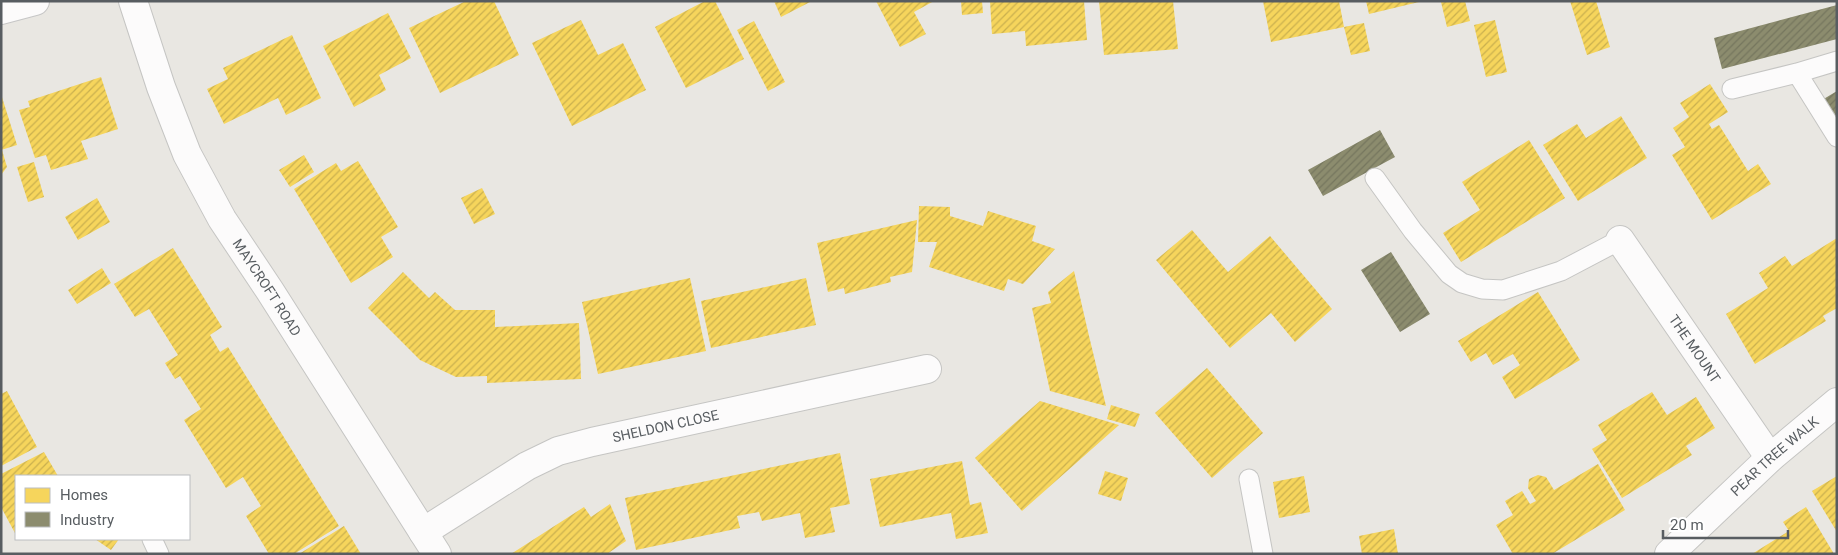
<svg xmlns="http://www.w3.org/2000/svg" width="1838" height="555" font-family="Roboto,sans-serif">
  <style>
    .homes { fill: url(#homes-hatch) }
    .industry { fill: url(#industry-hatch) }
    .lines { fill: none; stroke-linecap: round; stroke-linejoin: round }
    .lane-casing { stroke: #c5c5c3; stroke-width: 21 }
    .street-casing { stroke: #c5c5c3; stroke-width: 30 }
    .secondary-casing { stroke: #c6c6c6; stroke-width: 30 }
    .lane { stroke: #fcfbfb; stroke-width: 19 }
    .street { stroke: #fcfbfb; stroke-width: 28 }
    .secondary { stroke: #fcfbfb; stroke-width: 28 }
    .labels { text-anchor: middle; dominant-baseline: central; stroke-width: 5; stroke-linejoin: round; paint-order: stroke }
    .street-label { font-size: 14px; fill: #585d61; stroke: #fff }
  </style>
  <defs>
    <pattern id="homes-hatch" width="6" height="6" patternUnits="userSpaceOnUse" patternTransform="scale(1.25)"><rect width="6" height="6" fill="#f6d55c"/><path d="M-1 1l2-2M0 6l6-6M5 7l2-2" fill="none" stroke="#cab04f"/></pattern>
    <pattern id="industry-hatch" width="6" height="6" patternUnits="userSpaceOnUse" patternTransform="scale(1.25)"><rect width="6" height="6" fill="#8c8c6e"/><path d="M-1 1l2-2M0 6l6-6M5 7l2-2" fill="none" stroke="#75765e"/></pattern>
  </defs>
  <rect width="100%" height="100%" fill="#e9e7e2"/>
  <!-- homes -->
  <path class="homes" d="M466,1H494L519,55L440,93L409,28Z
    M705,1H715L744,59L686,88L655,27Z
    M774,1H812L781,17Z
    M876,1H934L914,12L926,34L900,47Z
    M961,1H982L983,13L962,15Z
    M990,1H1084L1087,40L1026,46L1025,31L992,34Z
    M1099,1H1173L1178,49L1104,55Z
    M1263,1H1339L1344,27L1271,42Z
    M1366,1H1419V2L1369,14Z
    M1446,1H1465L1470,21L1447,27L1441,2Z
    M1570,1H1596L1610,47L1587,55Z
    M388,13L411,58L379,75L386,90L354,107L323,46Z
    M581,20L598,55L623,43L646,90L572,126L532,43Z
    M1495,20L1507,72L1486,77L1474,25Z
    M754,21L785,82L768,91L737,30Z
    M1364,23L1370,51L1351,55L1344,27Z
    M292,35L321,98L286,115L278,98L224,124L207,89L228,79L223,68Z
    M101,77L118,129L81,141L88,159L51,170L46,155L35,158L19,110L30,107L28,101Z
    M1710,84L1728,112L1709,124L1712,129L1719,125L1748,171L1758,164L1771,184L1712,220L1672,155L1685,147L1673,128L1689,117L1680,103Z
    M1,94L17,145L1,150Z
    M1621,116L1647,158L1578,201L1543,145L1577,124L1586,138Z
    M1529,140L1565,198L1461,262L1443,233L1480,210L1462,182Z
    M2,150L7,167L1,175V150Z
    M304,155L314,172L290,187L279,170Z
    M358,161L398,227L381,237L393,257L351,283L294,189L336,163L341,171Z
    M34,162L44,197L28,202L17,167Z
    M482,188L495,214L474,224L461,198Z
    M97,198L110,222L78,240L65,217Z
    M919,206L950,207V216L983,226L988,211L1036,226L1032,241L1055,249L1023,284L1008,279L1004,291L929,267L937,242H918Z
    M917,220L912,272L890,277L891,282L845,294L844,288L828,292L817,243Z
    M1192,230L1228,272L1270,236L1332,309L1295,342L1271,313L1230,348L1156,260Z
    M1837,238V308L1823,316L1826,321L1755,364L1726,314L1768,288L1759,273L1785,256L1792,266Z
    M173,248L222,327L210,335L220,352L228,347L339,526L294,554H269L246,516L261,506L243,477L226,488L184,420L201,409L180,376L175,379L165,363L178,355L149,309L135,317L114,284Z
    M102,268L111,283L77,304L68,290Z
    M1074,271L1089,336L1106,406L1050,391L1032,308L1051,303L1048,292Z
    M403,272L429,298L435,292L455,310H495V327L579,323L581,379L487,383V376L456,377L420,360L368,308Z
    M690,278L706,351L598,374L582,302Z
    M806,278L816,325L711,348L701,301Z
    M1538,292L1580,360L1515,399L1502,377L1520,365L1513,354L1493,365L1486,353L1471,362L1458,341Z
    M1207,368L1263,433L1212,478L1155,413Z
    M7,391L37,447L1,466V394Z
    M1652,392L1667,415L1696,397L1715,428L1686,446L1692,455L1622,498L1592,449L1607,440L1598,425Z
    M1040,401L1119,425L1022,511L975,458Z
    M1111,405L1140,414L1135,427L1107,419Z
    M44,452L58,476H16V535L1,507V474Z
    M840,453L850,504L830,508L835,532L805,538L800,513L762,521L759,512L737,516L740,528L636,550L625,498Z
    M962,461L970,505L981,502L988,533L956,539L951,513L880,527L870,479Z
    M1598,464L1625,510L1552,554H1513L1496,525L1513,515L1505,501L1522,491L1530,504L1536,501L1528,488L1529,479L1538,475L1546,477L1554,490Z
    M1105,471L1128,478L1121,501L1098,494Z
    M1304,476L1310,512L1279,518L1273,482Z
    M1837,476V532L1812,491Z
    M610,504L626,541L607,554H511L584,507L591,517Z
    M1806,507L1834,554H1752L1789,531L1783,522Z
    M344,526L361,554H299Z
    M1394,529L1398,554H1362L1359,536Z
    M95,539H119L111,550Z"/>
  <!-- industry -->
  <path class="industry" d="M1837,5V39L1722,69L1714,38Z
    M1837,91V124L1822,100Z
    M1380,130L1395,157L1323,196L1308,170Z
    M1391,252L1430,314L1400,332L1361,270Z"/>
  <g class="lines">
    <!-- lane casing -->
    <g class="lane-casing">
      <path id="lane" d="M1797,73L1837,61
        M1732,89L1797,73L1837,137
        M1375,178L1413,231L1449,274L1462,283L1482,289L1503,290L1561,271L1620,240
        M1249,479L1263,554
        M152,539L159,554"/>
    </g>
    <!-- street casing -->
    <g class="street-casing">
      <g id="street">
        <path id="s1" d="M133,1L161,87L187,154L222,219L270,291L437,554"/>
        <path id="s2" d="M1620,240L1770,458"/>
        <path id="s3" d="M423,532L527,466L558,451L592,442L927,369"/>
        <path id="s4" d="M1669,554L1770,458L1837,402"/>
      </g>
    </g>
    <!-- secondary casing -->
    <g class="secondary-casing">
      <path id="secondary" d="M1,10L35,1"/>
    </g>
    <!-- lane -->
    <use href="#lane" class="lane"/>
    <!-- street -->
    <use href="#street" class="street"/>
    <!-- secondary -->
    <use href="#secondary" class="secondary"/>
  </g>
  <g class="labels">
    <!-- street labels -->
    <g class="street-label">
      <text stroke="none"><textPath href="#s1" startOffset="318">MAYCROFT ROAD</textPath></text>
      <text stroke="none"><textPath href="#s2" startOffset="132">THE MOUNT</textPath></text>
      <text stroke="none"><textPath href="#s3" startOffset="268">SHELDON CLOSE</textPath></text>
      <text stroke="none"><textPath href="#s4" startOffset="144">PEAR TREE WALK</textPath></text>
    </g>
  </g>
  <!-- border -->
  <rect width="1838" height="555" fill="none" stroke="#585d61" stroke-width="5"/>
  <!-- legend -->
  <rect x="15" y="475" width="175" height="65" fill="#ffffff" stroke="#bcbec0"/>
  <rect x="25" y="488" width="25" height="15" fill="#f6d55c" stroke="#bcbec0"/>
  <text x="60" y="500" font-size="15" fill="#585d61">Homes</text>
  <rect x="25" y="512" width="25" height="15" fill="#8c8c6e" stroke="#bcbec0"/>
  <text x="60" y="525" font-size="15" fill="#585d61">Industry</text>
  <!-- scale -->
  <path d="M1663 530v8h125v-8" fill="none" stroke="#585d61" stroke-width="2.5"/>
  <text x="1670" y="530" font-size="15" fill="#585d61" stroke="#ffffff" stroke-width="4" paint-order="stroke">20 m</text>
</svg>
